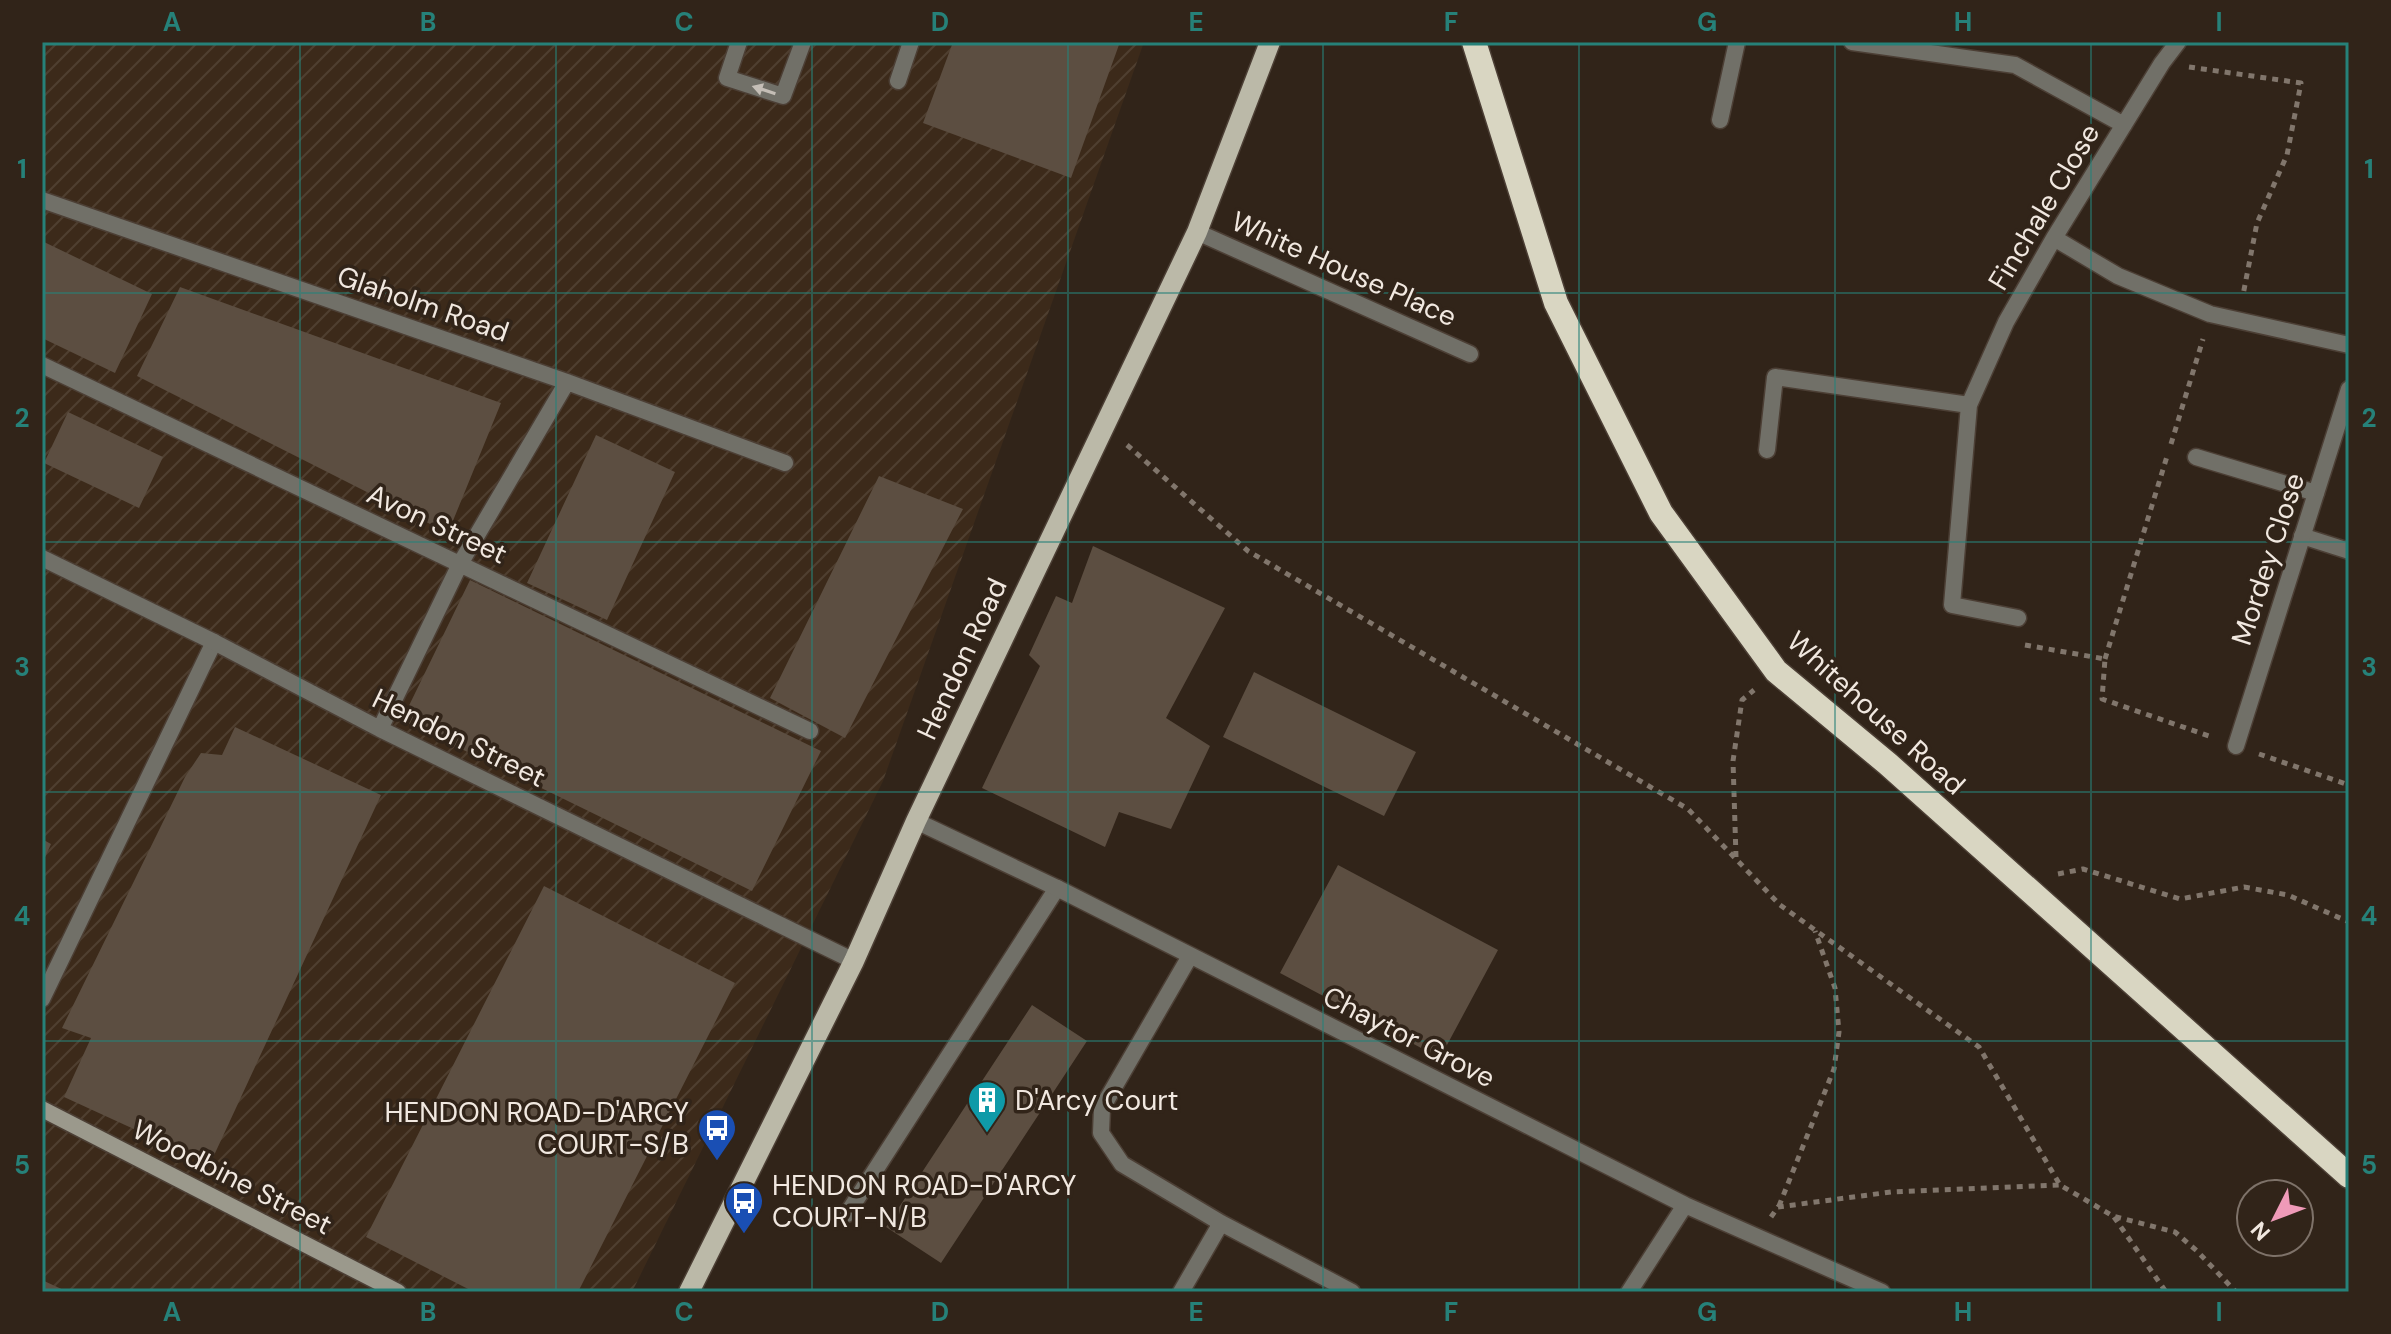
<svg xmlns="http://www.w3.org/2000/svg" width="2391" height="1334" font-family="'DM Sans',sans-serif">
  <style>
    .industrial { fill: url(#industrial-furrows) }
    .building { fill: #5c4e41 }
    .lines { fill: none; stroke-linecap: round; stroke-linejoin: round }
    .lane-casing { stroke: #4c3f35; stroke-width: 19 }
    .street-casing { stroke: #4c3f35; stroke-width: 19 }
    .secondary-casing { stroke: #4c3f35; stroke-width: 19 }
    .primary-casing { stroke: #4c3f35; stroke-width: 23 }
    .highway-casing { stroke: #4c3f35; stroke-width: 27 }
    .path { stroke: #81766c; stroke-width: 5; stroke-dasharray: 6 6; stroke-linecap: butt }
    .lane { stroke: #717068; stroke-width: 16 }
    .street { stroke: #717068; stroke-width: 16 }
    .secondary { stroke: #9b998c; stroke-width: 16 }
    .primary { stroke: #bbb9a8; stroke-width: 20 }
    .highway { stroke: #d9d6c2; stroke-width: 24 }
    .oneway { fill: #c4beb6 }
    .grid { fill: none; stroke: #268179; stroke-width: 2; stroke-opacity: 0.55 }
    .labels { text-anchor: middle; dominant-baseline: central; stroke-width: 7; stroke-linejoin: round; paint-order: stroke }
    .street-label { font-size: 28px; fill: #f1e8e0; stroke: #312419 }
    .poi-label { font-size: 28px; fill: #f1e8e0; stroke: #312419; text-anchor: start }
    .neatline { fill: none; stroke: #268179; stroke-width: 3 }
    .grid-label { font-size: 26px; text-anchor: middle; font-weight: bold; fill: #268179 }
  </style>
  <defs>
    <pattern id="industrial-furrows" width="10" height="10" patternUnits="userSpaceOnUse" patternTransform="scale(2)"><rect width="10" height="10" fill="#3c2a1a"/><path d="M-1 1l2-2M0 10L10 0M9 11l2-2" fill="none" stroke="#4f3f30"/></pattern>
  </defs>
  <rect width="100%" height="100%" fill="#312419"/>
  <!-- industrial -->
  <path class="industrial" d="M42,42H1144L883,781L632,1292H42Z"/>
  <!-- building -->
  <path class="building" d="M953,42H1120L1071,178L923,123Z
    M42,241L152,294L115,373L42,338Z
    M180,287L501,403L448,533L137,376Z
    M68,412L163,457L139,508L44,463Z
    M596,435L675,472L607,620L527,583Z
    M879,476L963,509L845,738L770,698Z
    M1093,546L1225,608L1166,718L1210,746L1171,829L1119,812L1105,847L982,788L1040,666L1029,655L1056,596L1072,603Z
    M470,580L821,751L752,891L402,720Z
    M1254,672L1416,752L1384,816L1223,737Z
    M235,727L381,795L210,1164L64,1097L91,1038L62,1028L185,777L201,753L222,755Z
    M42,839L51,844L42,864Z
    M1338,865L1498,950L1440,1058L1280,973Z
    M544,886L735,983L578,1292H474L366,1237Z
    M1032,1005L1087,1041L941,1263L886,1227Z
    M42,1280L68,1292H42Z"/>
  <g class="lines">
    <!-- lane casing -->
    <g class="lane-casing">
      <path id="lane" d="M739,42L727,78L783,96L803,42
        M898,81L911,42
        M2196,457L2316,493
        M2302,536L2349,551
        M42,999L214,642
        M847,1214L1057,888"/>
    </g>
    <!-- street casing -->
    <g class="street-casing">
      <path id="street" d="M1852,42L2015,65L2124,125
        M1720,120L1737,42
        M42,200L567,382L785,463
        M1197,232L1470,354
        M2054,238L2118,276L2210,314L2349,345
        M42,365L810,731
        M1767,450L1775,377L1969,405
        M42,558L214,642L380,729L854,961
        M2018,618L1952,605L1969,405L2006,322L2054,238L2162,63L2178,42
        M380,729L460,564L567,382
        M2236,746L2349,389
        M916,821L1057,888L1685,1205L1882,1292
        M1190,956L1102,1108L1101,1133L1122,1164L1221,1223L1352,1292
        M1181,1292L1221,1223
        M1629,1292L1685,1205"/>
    </g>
    <!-- secondary casing -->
    <g class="secondary-casing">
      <path id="secondary" d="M42,1109L398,1292"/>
    </g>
    <!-- primary casing -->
    <g class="primary-casing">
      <path id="primary" d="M689,1292L854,961L916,821L1197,232L1270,42"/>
    </g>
    <!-- highway casing -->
    <g class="highway-casing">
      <path id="highway" d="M1474,42L1556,303L1661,513L1776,671L1888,764L2349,1176"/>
    </g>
    <!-- path -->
    <path class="path" d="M2189,67L2301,83L2287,155L2257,223L2243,295
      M2171,444L2203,339
      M1127,445L1248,551L1688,809L1780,905L1979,1047L2060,1185L2113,1216L2175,1232L2197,1251L2236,1292
      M2025,645L2105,659L2102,699L2212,737
      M2105,659L2168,453
      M2259,754L2349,785
      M1736,857L1733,761L1742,700L1754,690
      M2058,874L2083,869L2180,899L2244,887L2288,895L2349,922
      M1779,1206L1834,1069L1839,1032L1835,988L1815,931
      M1771,1217L1778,1207L1891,1192L2060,1185
      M2114,1217L2166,1292"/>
    <!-- lane -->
    <use href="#lane" class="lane"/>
    <!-- street -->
    <use href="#street" class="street"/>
    <!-- secondary -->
    <use href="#secondary" class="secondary"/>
    <!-- primary -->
    <use href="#primary" class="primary"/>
    <!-- highway -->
    <use href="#highway" class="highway"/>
  </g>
  <!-- one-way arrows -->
  <defs><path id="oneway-solid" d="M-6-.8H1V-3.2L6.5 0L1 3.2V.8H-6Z" transform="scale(2)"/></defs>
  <use class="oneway" href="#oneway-solid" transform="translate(764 90) rotate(-162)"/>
  <!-- grid -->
  <path class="grid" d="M300,42V1292M556,42V1292M812,42V1292M1068,42V1292M1323,42V1292M1579,42V1292M1835,42V1292M2091,42V1292M42,293H2349M42,542H2349M42,792H2349M42,1041H2349"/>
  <!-- icons -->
  <defs>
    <g id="building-pin" transform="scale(2)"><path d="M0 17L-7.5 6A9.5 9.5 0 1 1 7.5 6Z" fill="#0f9aa8" stroke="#312419"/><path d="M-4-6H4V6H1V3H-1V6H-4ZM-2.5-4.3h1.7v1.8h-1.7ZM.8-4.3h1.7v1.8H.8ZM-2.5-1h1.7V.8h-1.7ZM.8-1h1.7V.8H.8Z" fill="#fff"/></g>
    <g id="bus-pin" transform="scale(2)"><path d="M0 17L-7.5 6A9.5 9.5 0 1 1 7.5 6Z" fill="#1a4fb4" stroke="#312419"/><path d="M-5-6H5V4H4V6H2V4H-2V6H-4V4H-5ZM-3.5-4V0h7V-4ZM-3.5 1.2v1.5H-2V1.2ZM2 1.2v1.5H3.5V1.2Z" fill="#fff"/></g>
  </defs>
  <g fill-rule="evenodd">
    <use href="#building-pin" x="987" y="1100"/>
    <use href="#bus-pin" x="717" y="1128"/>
    <use href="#bus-pin" x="744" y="1201"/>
  </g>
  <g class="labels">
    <!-- street labels -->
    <g class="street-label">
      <text transform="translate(2044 207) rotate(-59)">Finchale Close</text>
      <text transform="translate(1344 269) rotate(24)">White House Place</text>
      <text transform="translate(423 304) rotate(19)">Glaholm Road</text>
      <text transform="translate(437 524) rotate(25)">Avon Street</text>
      <text transform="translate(2268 559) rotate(-72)">Mordey Close</text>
      <text transform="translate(962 659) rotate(-65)">Hendon Road</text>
      <text transform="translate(1876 713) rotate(42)">Whitehouse Road</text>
      <text transform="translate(459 738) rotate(26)">Hendon Street</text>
      <text transform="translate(1409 1037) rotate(27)">Chaytor Grove</text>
      <text transform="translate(232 1177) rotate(27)">Woodbine Street</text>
    </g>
    <!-- poi labels -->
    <g class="poi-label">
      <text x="1015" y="1100">D'Arcy Court</text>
      <text x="689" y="1112" text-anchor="end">HENDON ROAD-D'ARCY<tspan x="689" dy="32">COURT-S/B</tspan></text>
      <text x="772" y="1185">HENDON ROAD-D'ARCY<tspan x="772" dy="32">COURT-N/B</tspan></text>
    </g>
  </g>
  <!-- border -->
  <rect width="2391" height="1334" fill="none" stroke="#312419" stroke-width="88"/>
  <!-- north arrow -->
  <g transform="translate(2275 1218) rotate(228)"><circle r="38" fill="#312419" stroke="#7e7269" stroke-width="2"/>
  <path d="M0-6L14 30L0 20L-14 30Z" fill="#ef9ab8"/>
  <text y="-12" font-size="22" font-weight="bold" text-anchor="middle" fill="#f1e8e0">N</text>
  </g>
  <rect x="44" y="44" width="2303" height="1246" class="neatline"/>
  <g class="grid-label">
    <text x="172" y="31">A</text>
    <text x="428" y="31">B</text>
    <text x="684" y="31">C</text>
    <text x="940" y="31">D</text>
    <text x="1196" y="31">E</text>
    <text x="1451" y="31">F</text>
    <text x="1707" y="31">G</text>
    <text x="1963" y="31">H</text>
    <text x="2219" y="31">I</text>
    <text x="22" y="178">1</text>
    <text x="2369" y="178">1</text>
    <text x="22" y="427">2</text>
    <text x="2369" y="427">2</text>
    <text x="22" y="676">3</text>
    <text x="2369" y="676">3</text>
    <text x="22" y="925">4</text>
    <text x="2369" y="925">4</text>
    <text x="22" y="1174">5</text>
    <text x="2369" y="1174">5</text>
    <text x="172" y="1321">A</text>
    <text x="428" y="1321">B</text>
    <text x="684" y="1321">C</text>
    <text x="940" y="1321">D</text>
    <text x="1196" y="1321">E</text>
    <text x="1451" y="1321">F</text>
    <text x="1707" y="1321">G</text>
    <text x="1963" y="1321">H</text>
    <text x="2219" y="1321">I</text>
  </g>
</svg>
